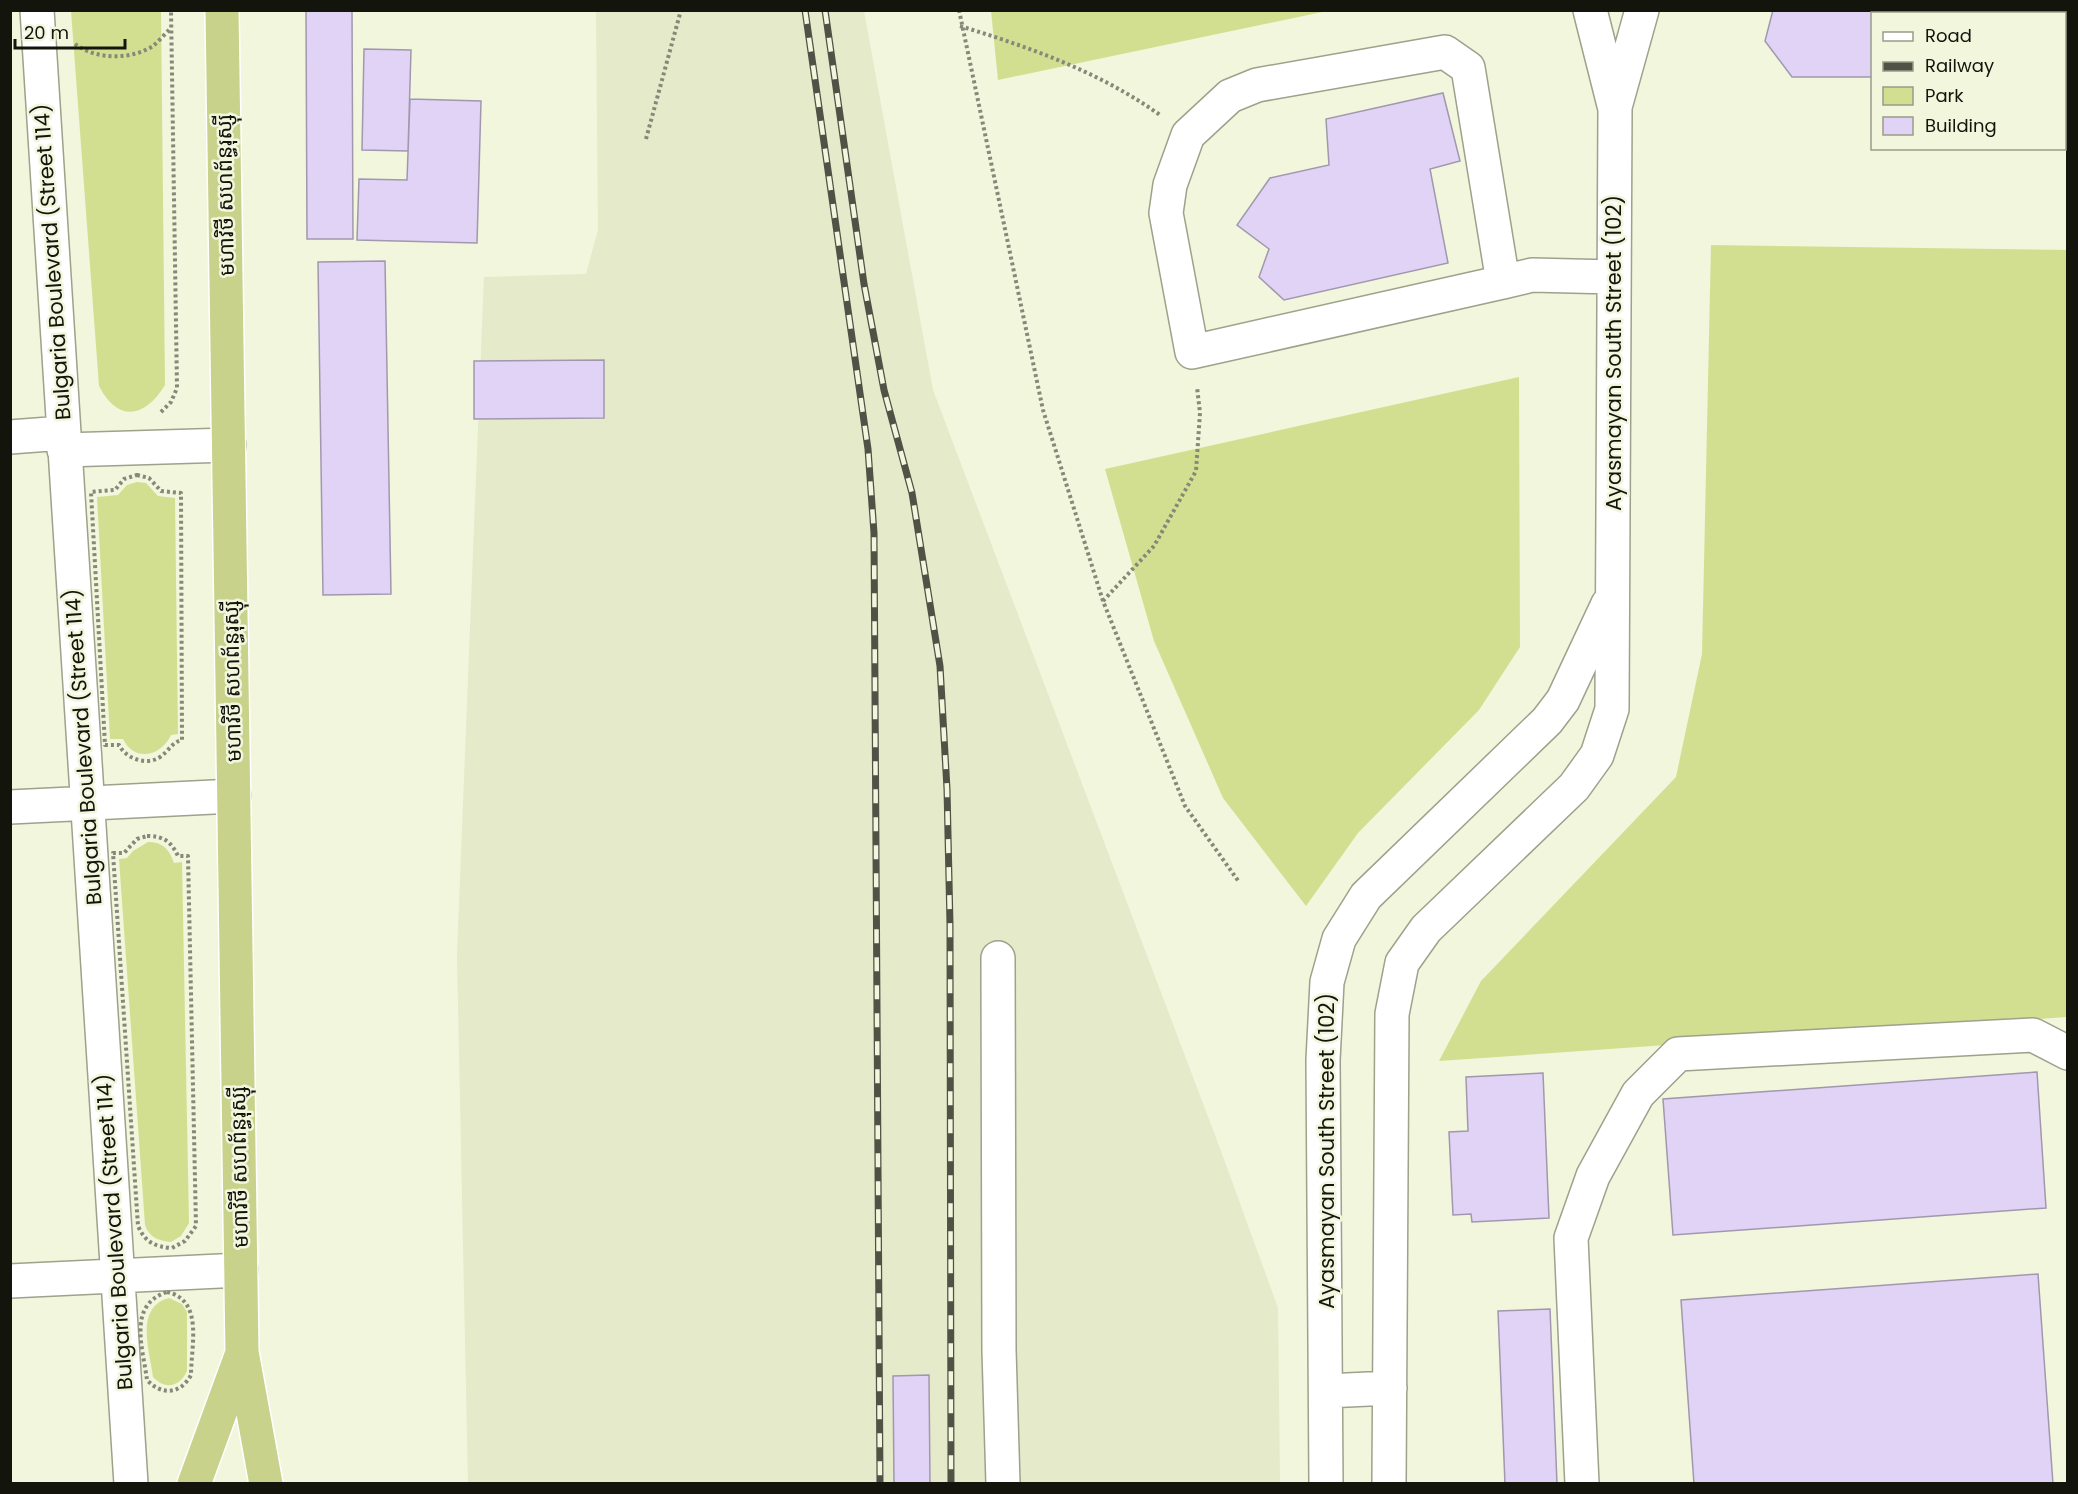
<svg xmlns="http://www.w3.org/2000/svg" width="2078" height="1494" font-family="Poppins,'Noto Sans Khmer',sans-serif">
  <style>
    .built { fill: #e4eaca }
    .green { fill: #d3df90 }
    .building { fill: #e1d3f5; stroke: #a198ad; stroke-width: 1.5 }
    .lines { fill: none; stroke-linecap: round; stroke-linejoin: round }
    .minor-casing { stroke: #9ea18b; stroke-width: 36 }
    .highway-casing { stroke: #fff; stroke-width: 36 }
    .path { stroke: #868978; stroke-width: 4; stroke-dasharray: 3 3; stroke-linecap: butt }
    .minor { stroke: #fff; stroke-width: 33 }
    .highway { stroke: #c8d28b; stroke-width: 33 }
    .rail-casing { stroke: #4f5245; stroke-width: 7 }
    .rail { stroke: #f1f6dd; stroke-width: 4.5; stroke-dasharray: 14; stroke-linecap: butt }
    .labels { text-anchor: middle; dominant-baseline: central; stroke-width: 5; stroke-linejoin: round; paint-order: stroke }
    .street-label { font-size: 21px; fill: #13140c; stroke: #f1f6dd }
  </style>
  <rect width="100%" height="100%" fill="#f1f6dd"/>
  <!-- built -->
  <path class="built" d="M596,11H864L933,390L1221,1151L1278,1308L1280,1483L468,1484L457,955L484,277L586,274L598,230Z"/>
  <!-- green -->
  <path class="green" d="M71,11H161L165,385C145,418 118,423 99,386Z
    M991,11V10L1327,11L998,80Z
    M1711,245L2067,250V1017L1439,1061L1481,981L1676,777L1702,654Z
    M1519,377L1520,647L1479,710L1358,833L1306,906L1223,798L1154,641L1105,469Z
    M137,482L146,483L158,496L175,498L178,734L171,735C161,757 134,762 123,739H110L97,497L118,495L127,485Z
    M148,842C163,842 169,849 174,863L182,862L189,1223L181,1236L171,1242C158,1241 149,1237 145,1225L119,859L127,858L133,851Z
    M169,1298L182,1304L187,1312V1371C180,1387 165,1390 153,1377C150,1352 134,1307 169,1298Z"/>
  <!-- building -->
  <path class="building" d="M306,10H352L353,239H307Z
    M1773,10H2068V79H2064V14H1872V77H1792L1765,41Z
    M364,49L411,50L408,151L362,150Z
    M1443,93L1460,161L1430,169L1448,263L1284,300L1259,277L1269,249L1237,225L1270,178L1329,165L1326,119Z
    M410,99L481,101L477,243L357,240L359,179L407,180Z
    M385,261L391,594L323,595L318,262Z
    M604,360V418L474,419V361Z
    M2037,1072L2046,1208L1673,1235L1663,1099Z
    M1543,1073L1549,1218L1472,1222L1471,1214L1453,1215L1449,1132L1468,1131L1466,1077Z
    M2038,1274L2053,1484H1694L1681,1300Z
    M1550,1309L1557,1484H1505L1498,1311Z
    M929,1375L930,1484H894L893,1376Z"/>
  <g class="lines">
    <!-- minor casing -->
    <g class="minor-casing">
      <path id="minor" d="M37,10L131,1484
        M1615,107L1642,10
        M1503,282L1192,352L1166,213L1170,185L1188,135L1230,96L1257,85L1445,52L1468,68L1503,282L1532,275L1614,277
        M10,437L63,433
        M64,450L229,445
        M10,807L234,796
        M998,958L999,1350L1003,1484
        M10,1281L241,1270
        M1326,1391L1390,1388
        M1326,1484L1323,1060L1327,982L1339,939L1366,896L1547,721L1563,700L1608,604
        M1389,1484L1392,1014L1402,963L1426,929L1574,787L1597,755L1612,709L1615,109L1590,10
        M1582,1484L1571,1238L1593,1176L1638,1094L1678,1054L2033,1035L2068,1053"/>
    </g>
    <!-- highway casing -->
    <g class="highway-casing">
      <path id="highway" d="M222,10L242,1352L266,1484
        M194,1484L242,1353"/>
    </g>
    <!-- path -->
    <path class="path" d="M959,10L1043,410L1103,601L1185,806L1239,882
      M960,26C1029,47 1100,72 1160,115
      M75,44C96,60 131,60 153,46C159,41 165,34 170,29
      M646,139L681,10
      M161,412L171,402L177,388L171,10
      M137,475L149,478L161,491L181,493L182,740C172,742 169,751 160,757C147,766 126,759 119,745H105L91,492L115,490L124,479Z
      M1103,601L1154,546L1196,471L1200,413L1197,387
      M147,836C163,836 171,841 178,856H188L196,1226L185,1241L172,1248C155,1247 145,1242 138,1226L113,853H124L137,839Z
      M167,1292C204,1300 191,1346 191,1375C181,1394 162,1396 147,1380C143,1348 127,1305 167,1292Z"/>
    <!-- minor -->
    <use href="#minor" class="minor"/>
    <!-- highway -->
    <use href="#highway" class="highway"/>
    <!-- rail casing -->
    <g class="rail-casing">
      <path id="rail" d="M805,10L868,449L874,533L880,1484
        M825,10L864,284L884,390L912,493L940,666L947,789L950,925L951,1484"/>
    </g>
    <!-- rail -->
    <use href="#rail" class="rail"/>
  </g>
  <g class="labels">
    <!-- street labels -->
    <g class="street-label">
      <text transform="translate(225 195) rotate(-91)">មហាវិថី សហព័ន្ធរុស្ស៊ី</text>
      <text transform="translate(52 262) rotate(-94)">Bulgaria Boulevard (Street 114)</text>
      <text transform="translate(1613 353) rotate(-90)">Ayasmayan South Street (102)</text>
      <text transform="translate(232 681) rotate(-91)">មហាវិថី សហព័ន្ធរុស្ស៊ី</text>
      <text transform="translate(83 747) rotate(-94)">Bulgaria Boulevard (Street 114)</text>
      <text transform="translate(1326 1151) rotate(-90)">Ayasmayan South Street (102)</text>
      <text transform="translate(239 1167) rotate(-91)">មហាវិថី សហព័ន្ធរុស្ស៊ី</text>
      <text transform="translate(114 1232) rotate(-94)">Bulgaria Boulevard (Street 114)</text>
    </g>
  </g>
  <!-- border -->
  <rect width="2078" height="1494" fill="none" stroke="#13140c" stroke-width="24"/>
  <!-- legend -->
  <rect x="1871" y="12" width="195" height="138" fill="#f1f6dd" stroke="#989c89" stroke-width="1.5"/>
  <rect x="1883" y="32" width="30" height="9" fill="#ffffff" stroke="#989c89" stroke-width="1.5"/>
  <text x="1925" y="42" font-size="18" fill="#13140c">Road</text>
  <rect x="1883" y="62" width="30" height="9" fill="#4f5245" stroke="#989c89" stroke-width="1.5"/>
  <text x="1925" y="72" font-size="18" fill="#13140c">Railway</text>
  <rect x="1883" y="87" width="30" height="18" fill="#d3df90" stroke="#989c89" stroke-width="1.5"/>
  <text x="1925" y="102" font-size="18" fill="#13140c">Park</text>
  <rect x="1883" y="117" width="30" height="18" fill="#e1d3f5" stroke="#989c89" stroke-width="1.5"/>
  <text x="1925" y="132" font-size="18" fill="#13140c">Building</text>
  <!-- scale -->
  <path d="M15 39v9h110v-9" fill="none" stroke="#13140c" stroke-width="3"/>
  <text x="24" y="39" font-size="18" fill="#13140c" stroke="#f1f6dd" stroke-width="4.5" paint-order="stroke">20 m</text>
</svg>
